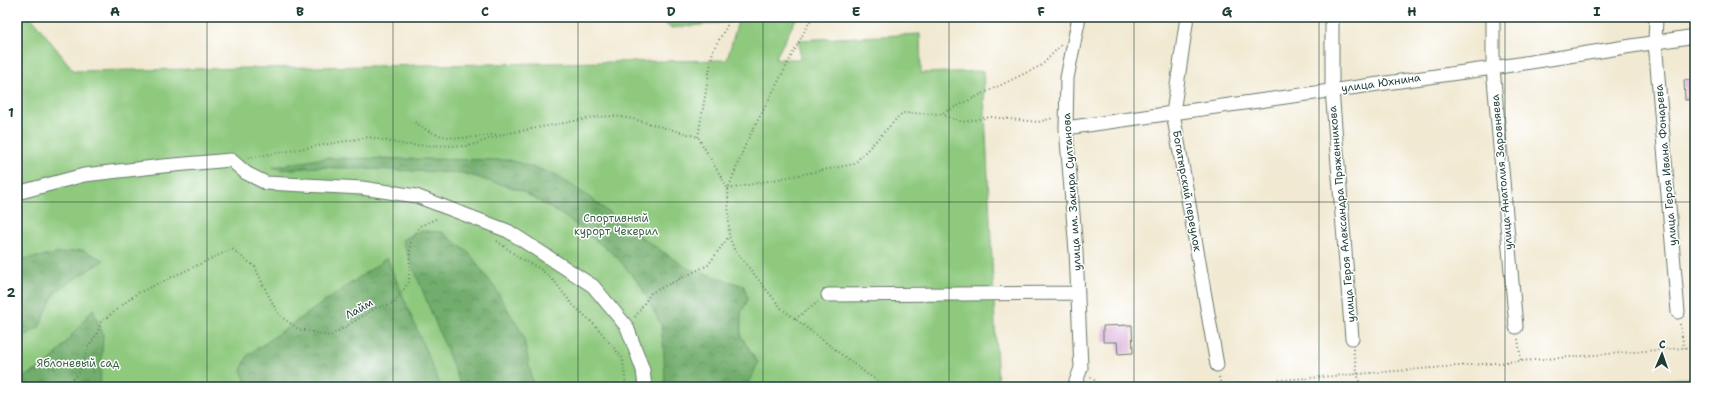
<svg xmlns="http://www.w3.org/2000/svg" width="1712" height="404" font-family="'Shantell Sans',sans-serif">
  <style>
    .green { fill: #8ec97e; stroke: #568359 }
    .forest { fill: url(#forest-crowns); stroke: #487550 }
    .building { fill: #dab0da }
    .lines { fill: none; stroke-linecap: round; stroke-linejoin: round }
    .minor-casing { stroke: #68796b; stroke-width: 15 }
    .path { stroke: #68796b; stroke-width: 2; stroke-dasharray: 1 3; stroke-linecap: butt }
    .minor { stroke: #fff; stroke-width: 13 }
    .grid { fill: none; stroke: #1f3d34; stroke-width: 1; stroke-opacity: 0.55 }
    .labels { text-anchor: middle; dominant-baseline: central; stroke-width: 3; stroke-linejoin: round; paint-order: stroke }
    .street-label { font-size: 11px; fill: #1f3d34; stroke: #fff }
    .park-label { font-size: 11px; fill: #3b6046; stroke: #fff }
    .neatline { fill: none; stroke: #1f3d34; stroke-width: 1.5 }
    .grid-label { font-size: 13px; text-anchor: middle; font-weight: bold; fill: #1f3d34 }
  </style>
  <defs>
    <pattern id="forest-crowns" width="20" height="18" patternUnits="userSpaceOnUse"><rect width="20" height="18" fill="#72ad6d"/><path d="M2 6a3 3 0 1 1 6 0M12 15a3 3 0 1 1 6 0" fill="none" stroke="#5d8e5a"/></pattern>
  </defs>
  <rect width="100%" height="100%" fill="#fff"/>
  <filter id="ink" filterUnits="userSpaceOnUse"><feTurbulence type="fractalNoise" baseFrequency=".025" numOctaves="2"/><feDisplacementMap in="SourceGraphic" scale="8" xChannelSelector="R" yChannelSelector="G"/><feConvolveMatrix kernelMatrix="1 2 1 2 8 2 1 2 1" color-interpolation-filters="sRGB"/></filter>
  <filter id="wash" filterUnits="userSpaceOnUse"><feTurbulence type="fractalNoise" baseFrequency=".012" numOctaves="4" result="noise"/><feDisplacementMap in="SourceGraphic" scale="16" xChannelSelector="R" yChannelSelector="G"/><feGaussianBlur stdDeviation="0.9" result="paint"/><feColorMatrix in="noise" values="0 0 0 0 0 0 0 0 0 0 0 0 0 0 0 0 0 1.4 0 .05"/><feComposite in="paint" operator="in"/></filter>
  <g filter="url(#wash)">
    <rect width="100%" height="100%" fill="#f1e9d2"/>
    <!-- green -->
    <path class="green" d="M17,17H31L74,71L727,60L738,21L671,28L655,17H797L775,59H800L799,40L920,34L921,73L983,71L998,387H17Z
      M1695,378V387H1521Z"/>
    <!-- forest -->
    <path class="forest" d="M325,158L509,160L555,174L589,197L638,235L687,268L744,286L748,299L741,313V336L758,363L747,387H665L664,354L661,325L641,286L617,257L567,218L520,190L462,173L318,167L282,170L273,167Z
      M419,231L442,232L469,253L495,288L523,335L533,384L460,383L402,240Z
      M82,250L104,260L55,292L39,327L17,341V260Z
      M387,258L441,387H250L247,384L241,370L248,355Z
      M93,309L103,335L100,387H17V381L49,363Z"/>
    <g id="blocks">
      <!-- building -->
      <path class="building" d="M1695,79V99L1685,100L1684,80Z
        M1132,325L1133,353L1118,354L1117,342H1103V326Z"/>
    </g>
  </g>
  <g filter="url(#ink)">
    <use href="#blocks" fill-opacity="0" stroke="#68796b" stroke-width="1"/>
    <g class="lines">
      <!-- minor casing -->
      <g class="minor-casing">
        <path id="minor" d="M1187,17L1173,113L1217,365
          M1332,17V90L1352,338
          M1493,17V68L1516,327
          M1656,17L1655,42L1678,312
          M1066,128L1493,68L1695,36
          M17,193L84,175L163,166L231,160L246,173L266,183L362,188L416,196L508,231L593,286L627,327L643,370L645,387
          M828,295L1078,293
          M1074,387L1081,368L1076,251L1066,128L1067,78L1079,17"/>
      </g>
      <!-- path -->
      <path class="path" d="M812,17L746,143L728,189L729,236L734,249L781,308L867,374L888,387
        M941,114L962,122L991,117L1038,122L1053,118
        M415,122C442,144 467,138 499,134
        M698,137L713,50L727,26L728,17
        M248,158L369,137L406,145L469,146L504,134L596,117L615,116L633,119L698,137L728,189
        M728,189L854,164L902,113L941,114L1042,65L1061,45
        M497,241L521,259L539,268L555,282L571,303L595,325L623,359L626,387
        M635,317L651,293L708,265L729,236
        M795,319L818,302
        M1680,324L1684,348
        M1518,339L1521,361
        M1353,349L1360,387
        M1091,377L1099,384L1136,387
        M1219,377L1221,385
        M64,387L80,372L88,347L97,334L101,322L136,294L232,249L255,267L266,291L279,315L298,329L330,336L376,308L394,303L409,282L410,246L413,236L420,226L438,218
        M1183,387L1221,385L1695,347"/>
      <!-- minor -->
      <use href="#minor" class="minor"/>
    </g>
  </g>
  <!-- grid -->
  <path class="grid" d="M207,17V387M393,17V387M578,17V387M763,17V387M949,17V387M1134,17V387M1319,17V387M1505,17V387M17,202H1695"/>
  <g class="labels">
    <!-- street labels -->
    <g class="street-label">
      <text transform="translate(1381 83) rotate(-8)">улица Юхнина</text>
      <text transform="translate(1666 165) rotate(-95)">улица Героя Ивана Фонарева</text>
      <text transform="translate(1502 172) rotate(-95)">улица Анатолия Заровняева</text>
      <text transform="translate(1187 191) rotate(80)">Богатырский переулок</text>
      <text transform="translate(1072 192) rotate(-94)">улица им. Закира Султанова</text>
      <text transform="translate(1342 214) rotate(-95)">улица Героя Александра Пряженникова</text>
      <text transform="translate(359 309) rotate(-29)">Лайм</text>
    </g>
    <!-- park labels -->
    <g class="park-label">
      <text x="616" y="218">Спортивный<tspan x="616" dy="13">курорт Чекерил</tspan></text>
      <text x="78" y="363">Яблоневый сад</text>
    </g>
  </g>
  <!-- margin -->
  <rect width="1712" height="404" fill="none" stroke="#fff" stroke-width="44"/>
  <!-- north arrow -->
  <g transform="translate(1662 354) rotate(2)" stroke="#ffffff" stroke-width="3" paint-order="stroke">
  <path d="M0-3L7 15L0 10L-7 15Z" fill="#1f3d34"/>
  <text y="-6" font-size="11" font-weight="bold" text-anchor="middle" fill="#1f3d34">С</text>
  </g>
  <rect x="22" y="22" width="1668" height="360" class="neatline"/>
  <g class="grid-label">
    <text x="115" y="16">A</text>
    <text x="300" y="16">B</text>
    <text x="485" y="16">C</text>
    <text x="671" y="16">D</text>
    <text x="856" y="16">E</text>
    <text x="1041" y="16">F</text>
    <text x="1227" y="16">G</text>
    <text x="1412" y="16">H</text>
    <text x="1597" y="16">I</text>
    <text x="11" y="117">1</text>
    <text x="11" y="297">2</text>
  </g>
</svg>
